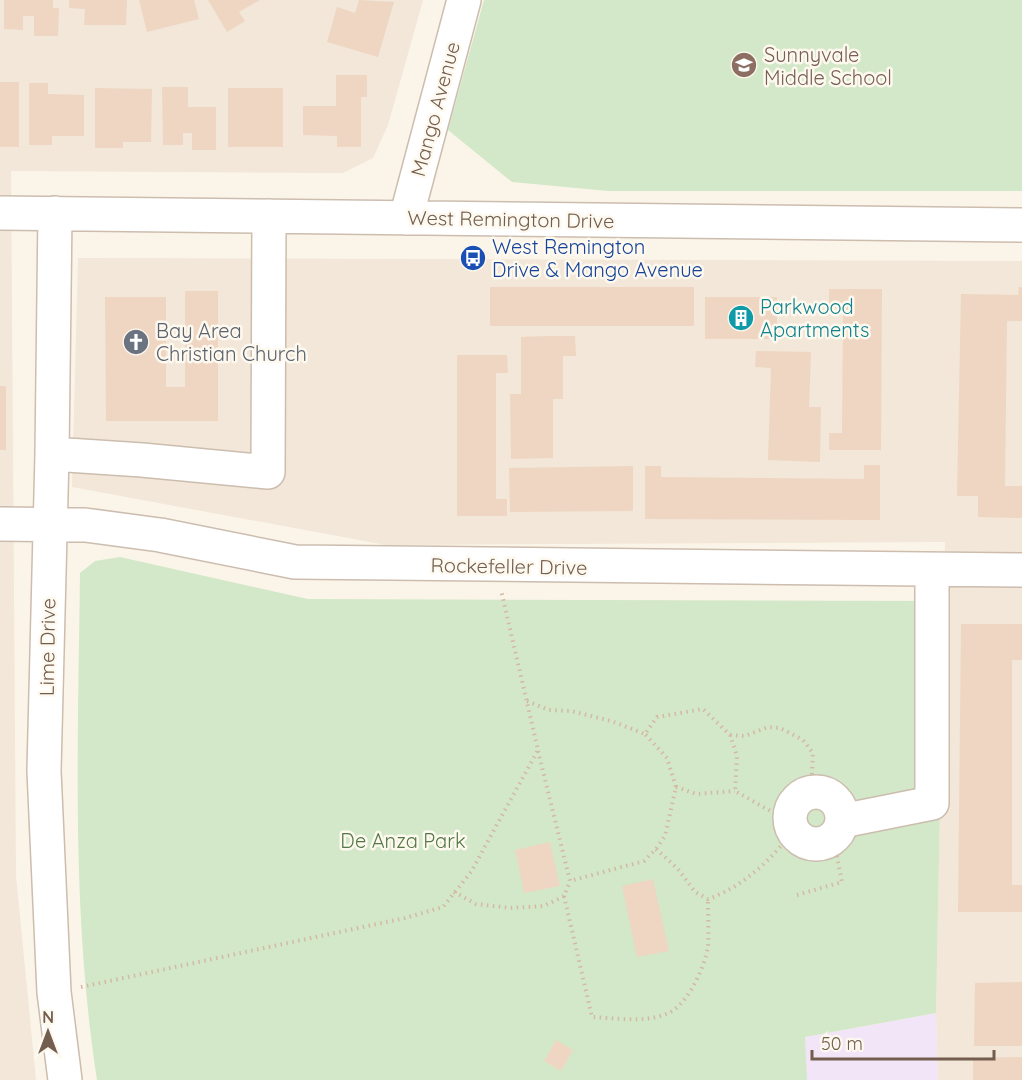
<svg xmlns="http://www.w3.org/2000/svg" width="1022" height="1080" font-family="Quicksand,sans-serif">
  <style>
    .residential { fill: #f2e7d8 }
    .education { fill: #f2e5f7 }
    .green { fill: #d3e8c8 }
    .building { fill: #eed6c2 }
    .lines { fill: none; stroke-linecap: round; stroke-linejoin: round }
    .minor-casing { stroke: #ccbdaf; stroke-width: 36 }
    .path { stroke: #d3b9a5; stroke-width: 4; stroke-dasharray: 1.5 4.5; stroke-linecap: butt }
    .minor { stroke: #fff; stroke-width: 33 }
    .labels { text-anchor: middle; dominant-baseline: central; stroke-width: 5; stroke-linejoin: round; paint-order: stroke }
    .education-label { font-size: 20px; fill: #785e54; stroke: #fef9ef; text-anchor: start }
    .street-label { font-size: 20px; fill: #735d4e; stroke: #fef9ef }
    .transit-label { font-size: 20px; fill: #164399; stroke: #fef9ef; text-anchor: start }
    .culture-label { font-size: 20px; fill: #0d838f; stroke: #fef9ef; text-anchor: start }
    .worship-label { font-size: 20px; fill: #5b616d; stroke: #fef9ef; text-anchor: start }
    .park-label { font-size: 20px; fill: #537847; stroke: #fef9ef }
  </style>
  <rect width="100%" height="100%" fill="#fbf5e9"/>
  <!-- residential -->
  <path class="residential" d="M0,0H423L388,125L373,158L343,173L11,171L16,876L36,1080H0Z
    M78,258L1022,261V1080H938L936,1013L945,542L386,545L72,487Z"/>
  <!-- education -->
  <path class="education" d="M936,1013L938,1080H570Z"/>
  <!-- green -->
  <path class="green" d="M484,0H1022V191H608L512,182L448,130Z
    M120,557L308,599L944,601L936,1013L805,1037L807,1080H97C71,913 78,742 80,573L95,561Z"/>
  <!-- building -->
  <path class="building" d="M4,0H53V8H59L58,36H34V16H23V30L4,29Z
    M69,0H127L126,25H84L85,9L69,8Z
    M139,0H194L199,19L147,32Z
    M208,0H260L239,12L245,21L227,32Z
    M359,0L394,2L378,57L327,42L337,7L355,13Z
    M336,75H367V97H361V147H337V136L303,135V106H336Z
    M0,82H19V147H0Z
    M29,83H48V94L84,95V136H52V145H29Z
    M162,87H188V107H216V150H192V133H183V145H163Z
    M95,88L152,89L151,142H123V148H95Z
    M228,88H283V147H228Z
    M490,287H694V326H490Z
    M1019,287H1022V321H1007L1005,486H1022V518L978,517V496H957L961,294L1018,295Z
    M829,289H882L881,450H829V433H842L843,308L829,307Z
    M185,291H218V421H106L105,297H166V387H185Z
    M705,297H777V339H705Z
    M544,336H575L576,356H563V399H553V458L511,459L510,394H521V337Z
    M756,351L811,352L809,407H821L820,462L768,460L771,368L755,367Z
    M457,355H507L508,373H496V499H507V516H457Z
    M0,386H6V450H0Z
    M864,465H880V520L645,519V466H661V477L864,479Z
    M633,466V511L510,512L509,468Z
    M961,624H1022V660H1012V885H1022V912H958Z
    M550,842L560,886L524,893L515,850Z
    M653,879L669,951L637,957L622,886Z
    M1022,982V1046H974L975,983Z
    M556,1040L573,1050L561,1071L544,1061Z
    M1022,1057V1080H973V1058Z"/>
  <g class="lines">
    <!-- minor casing -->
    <g class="minor-casing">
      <path id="minor" d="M0,213L1022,225
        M55,213L52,454L44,771L54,992L65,1080
        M406,218L464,0
        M52,454L142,460L268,472L269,216
        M0,524L85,525L160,535L295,562L1022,570
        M790 818a26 26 0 1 1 52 0a26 26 0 1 1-52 0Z
        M842,821L932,803V570"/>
    </g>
    <!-- path -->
    <path class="path" d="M527,701L549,710L571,711L611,721L645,734L657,717L703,709L730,735L737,756L735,791L790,822
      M730,735L745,736L768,727L780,728L803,740L813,753L811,793
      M538,751L570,881L644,861L656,849L665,836L676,787L667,758L645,734
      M676,787L696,794L735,791
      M656,849L678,869L695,892L708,899C743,887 771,860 793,831
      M454,892L476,904L510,908L544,906L564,896L570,881
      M797,895L842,882L835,847
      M564,896L592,1017C615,1018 643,1023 666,1014C687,1007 705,967 708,946C709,931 708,915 708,899
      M81,987L405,918L443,907L471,872L538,750L501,590"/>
    <!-- minor -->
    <use href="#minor" class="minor"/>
  </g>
  <!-- icons -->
  <defs>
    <g id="school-disc" transform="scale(1.35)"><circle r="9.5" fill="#8d6e63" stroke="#fef9ef"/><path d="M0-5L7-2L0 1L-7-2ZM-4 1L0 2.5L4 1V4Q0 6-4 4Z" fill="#fff"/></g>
    <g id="bus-disc" transform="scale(1.35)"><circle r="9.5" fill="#1a4fb4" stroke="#fef9ef"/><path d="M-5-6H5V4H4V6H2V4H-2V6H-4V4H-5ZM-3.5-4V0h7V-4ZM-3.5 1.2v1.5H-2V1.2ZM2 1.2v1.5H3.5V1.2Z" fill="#fff"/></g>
    <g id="building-disc" transform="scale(1.35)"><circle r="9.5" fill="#0f9aa8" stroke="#fef9ef"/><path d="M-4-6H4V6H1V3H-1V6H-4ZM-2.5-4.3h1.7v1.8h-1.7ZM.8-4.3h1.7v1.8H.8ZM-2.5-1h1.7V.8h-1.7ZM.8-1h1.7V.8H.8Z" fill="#fff"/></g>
    <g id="church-disc" transform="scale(1.35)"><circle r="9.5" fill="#6b7280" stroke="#fef9ef"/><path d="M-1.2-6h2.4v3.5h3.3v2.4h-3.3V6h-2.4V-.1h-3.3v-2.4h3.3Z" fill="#fff"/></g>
  </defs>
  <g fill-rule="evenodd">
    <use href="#school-disc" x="744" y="65"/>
    <use href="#bus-disc" x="473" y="258"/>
    <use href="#building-disc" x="741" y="318"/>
    <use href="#church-disc" x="136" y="342"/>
  </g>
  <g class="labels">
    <!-- education labels -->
    <g class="education-label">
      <text x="764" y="54">Sunnyvale<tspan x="764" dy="23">Middle School</tspan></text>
    </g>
    <!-- street labels -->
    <g class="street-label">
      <text transform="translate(435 109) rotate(-75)">Mango Avenue</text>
      <text transform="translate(511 219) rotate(1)">West Remington Drive</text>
      <text transform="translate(509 566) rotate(1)">Rockefeller Drive</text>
      <text transform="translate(47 647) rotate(-89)">Lime Drive</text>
    </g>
    <!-- transit labels -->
    <g class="transit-label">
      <text x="492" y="246">West Remington<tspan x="492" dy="23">Drive &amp; Mango Avenue</tspan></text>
    </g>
    <!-- culture labels -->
    <g class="culture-label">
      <text x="760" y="306">Parkwood<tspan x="760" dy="23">Apartments</tspan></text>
    </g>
    <!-- worship labels -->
    <g class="worship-label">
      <text x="156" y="330">Bay Area<tspan x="156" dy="23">Christian Church</tspan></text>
    </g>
    <!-- park labels -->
    <g class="park-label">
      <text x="403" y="840">De Anza Park</text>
    </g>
  </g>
  <!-- north arrow -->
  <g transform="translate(48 1032)" stroke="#fef9ef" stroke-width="4.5" paint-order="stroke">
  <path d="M0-4.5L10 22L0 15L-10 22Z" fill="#735d4e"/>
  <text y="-9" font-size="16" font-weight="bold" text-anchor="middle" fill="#735d4e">N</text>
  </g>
  <!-- scale -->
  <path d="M812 1050v9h182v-9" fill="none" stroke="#735d4e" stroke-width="3"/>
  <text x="821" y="1050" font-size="18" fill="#735d4e" stroke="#fef9ef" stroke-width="4.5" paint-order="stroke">50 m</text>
</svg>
